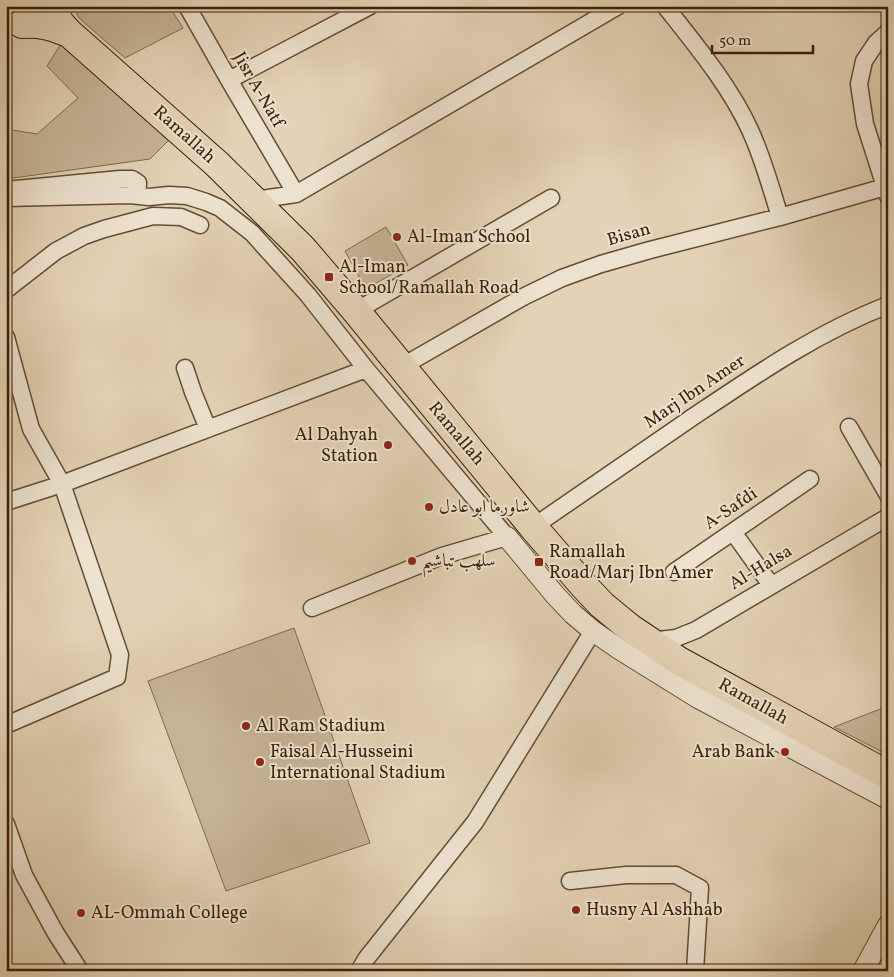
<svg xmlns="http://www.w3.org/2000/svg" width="894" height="977" font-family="Vollkorn,Amiri,serif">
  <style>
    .green { fill: #c6b497; stroke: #806a4e }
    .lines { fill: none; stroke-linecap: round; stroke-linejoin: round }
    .minor-casing { stroke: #644c32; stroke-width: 19 }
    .tertiary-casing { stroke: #644c32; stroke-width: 22 }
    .trunk-casing { stroke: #3a1f06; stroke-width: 30 }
    .minor { stroke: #ede2cf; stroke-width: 16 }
    .tertiary { stroke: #ede2cf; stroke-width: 20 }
    .trunk { stroke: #e3d2b5; stroke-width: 28 }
    .poi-dot { fill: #8f2418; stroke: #ede2cf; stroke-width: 2 }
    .labels { text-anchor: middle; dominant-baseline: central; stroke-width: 4; stroke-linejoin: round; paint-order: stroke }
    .street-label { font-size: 18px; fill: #3a1f06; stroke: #ede2cf }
    .poi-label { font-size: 18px; fill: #3a1f06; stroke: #ede2cf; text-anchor: start }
  </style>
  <rect width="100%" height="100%" fill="#e3d2b5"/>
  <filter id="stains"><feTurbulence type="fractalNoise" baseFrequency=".004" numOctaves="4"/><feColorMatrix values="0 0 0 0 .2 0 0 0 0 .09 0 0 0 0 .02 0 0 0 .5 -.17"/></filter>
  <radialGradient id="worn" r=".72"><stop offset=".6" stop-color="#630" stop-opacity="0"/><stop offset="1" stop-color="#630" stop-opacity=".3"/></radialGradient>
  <!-- green -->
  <path class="green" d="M73,6H169L183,28L125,58L79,18Z
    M62,42L169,140L150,159L6,179V129L37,134L78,98L47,66Z
    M386,227L408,265L366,289L345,251Z
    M294,628L370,843L226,891L148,681Z
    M888,706V755L834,727Z"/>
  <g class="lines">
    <!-- minor casing -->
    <g class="minor-casing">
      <path id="minor" d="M187,6L229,80L296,194
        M665,6C695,44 730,86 750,130C763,158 771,188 780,217
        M888,32L876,43L864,61L859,84L865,124L888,196
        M229,80L370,6
        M6,190L120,179H132L138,183C138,190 137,192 130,195L6,198
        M130,195L149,197L169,195L187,196L206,202L220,208L252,233L308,295L366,369L507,537L442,556L312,608
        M254,200L296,194L618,6
        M6,290L56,251L84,236L104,229L153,216L181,217L200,225
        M356,311L551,198
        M6,337L31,429L62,484L120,655L117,677L6,725
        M401,367L523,297L562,278L601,264L650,250L780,217L885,187
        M185,368L193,392L208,429
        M849,427L888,495
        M6,502L62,484L366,369
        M533,527C586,491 638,455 690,419C754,376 816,333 888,305
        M733,532L771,585
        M674,572L810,479
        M650,641L676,638L696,630L888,517
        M6,824L24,875L55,932L80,971
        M570,881L626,875H676L700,888L695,971
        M359,971L366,959L475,822L593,631"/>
    </g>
    <!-- tertiary casing -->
    <g class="tertiary-casing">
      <path id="tertiary" d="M507,537L555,595L573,614L593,631L619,649L698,698L888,799
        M863,971L888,925"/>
    </g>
    <!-- trunk casing -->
    <g class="trunk-casing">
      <path id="trunk" d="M51,6L60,23L69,33L217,164L303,249L356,311L533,527L584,586L602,605L630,628L679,661L888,775
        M22,24C43,23 50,26 69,33"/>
    </g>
    <!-- minor -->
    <use href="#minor" class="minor"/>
    <!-- tertiary -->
    <use href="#tertiary" class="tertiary"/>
    <!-- trunk -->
    <use href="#trunk" class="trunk"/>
  </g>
  <!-- markers -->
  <g class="poi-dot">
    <circle cx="397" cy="237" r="5"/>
    <rect x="324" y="272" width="10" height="10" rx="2.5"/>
    <circle cx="388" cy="445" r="5"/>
    <circle cx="429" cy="507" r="5"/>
    <circle cx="412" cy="561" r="5"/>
    <rect x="534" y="557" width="10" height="10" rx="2.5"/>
    <circle cx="246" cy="726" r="5"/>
    <circle cx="785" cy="752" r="5"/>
    <circle cx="260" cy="762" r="5"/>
    <circle cx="576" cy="910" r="5"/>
    <circle cx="81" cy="913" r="5"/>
  </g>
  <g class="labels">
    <!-- street labels -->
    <g class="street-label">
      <text transform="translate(258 90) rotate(60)">Jisr A-Natf</text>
      <text transform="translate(184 135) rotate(42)">Ramallah</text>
      <text transform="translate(629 235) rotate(-16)">Bisan</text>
      <text transform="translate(695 392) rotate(-34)">Marj Ibn Amer</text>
      <text transform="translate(456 434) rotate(50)">Ramallah</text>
      <text transform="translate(731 509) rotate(-34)">A-Safdi</text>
      <text transform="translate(761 568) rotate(-31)">Al-Halsa</text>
      <text transform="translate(753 702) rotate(29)">Ramallah</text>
    </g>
    <!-- poi labels -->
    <g class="poi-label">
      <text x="407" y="237">Al-Iman School</text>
      <text x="339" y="267">Al-Iman<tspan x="339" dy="21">School/Ramallah Road</tspan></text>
      <text x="378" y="435" text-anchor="end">Al Dahyah<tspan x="378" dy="21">Station</tspan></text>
      <text x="439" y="507">شاورما ابو عادل</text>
      <text x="549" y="552">Ramallah<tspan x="549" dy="21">Road/Marj Ibn Amer</tspan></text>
      <text x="422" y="561">سلهب تباشيم</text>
      <text x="256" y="726">Al Ram Stadium</text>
      <text x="270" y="752">Faisal Al-Husseini<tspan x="270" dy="21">International Stadium</tspan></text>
      <text x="775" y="752" text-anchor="end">Arab Bank</text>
      <text x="586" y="910">Husny Al Ashhab</text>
      <text x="91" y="913">AL-Ommah College</text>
    </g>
  </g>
  <!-- margin -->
  <rect width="894" height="977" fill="none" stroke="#e3d2b5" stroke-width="25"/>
  <rect x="8" y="8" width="879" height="962" fill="none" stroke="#3a1f06" stroke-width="2.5"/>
  <rect x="12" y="12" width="869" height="952" fill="none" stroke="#3a1f06"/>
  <!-- scale -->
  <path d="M712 45v8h101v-8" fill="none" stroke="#3a1f06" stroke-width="2.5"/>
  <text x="719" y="45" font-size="15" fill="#3a1f06" stroke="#ede2cf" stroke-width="4" paint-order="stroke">50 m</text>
  <rect width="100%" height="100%" filter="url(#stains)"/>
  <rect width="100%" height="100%" fill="url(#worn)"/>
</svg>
